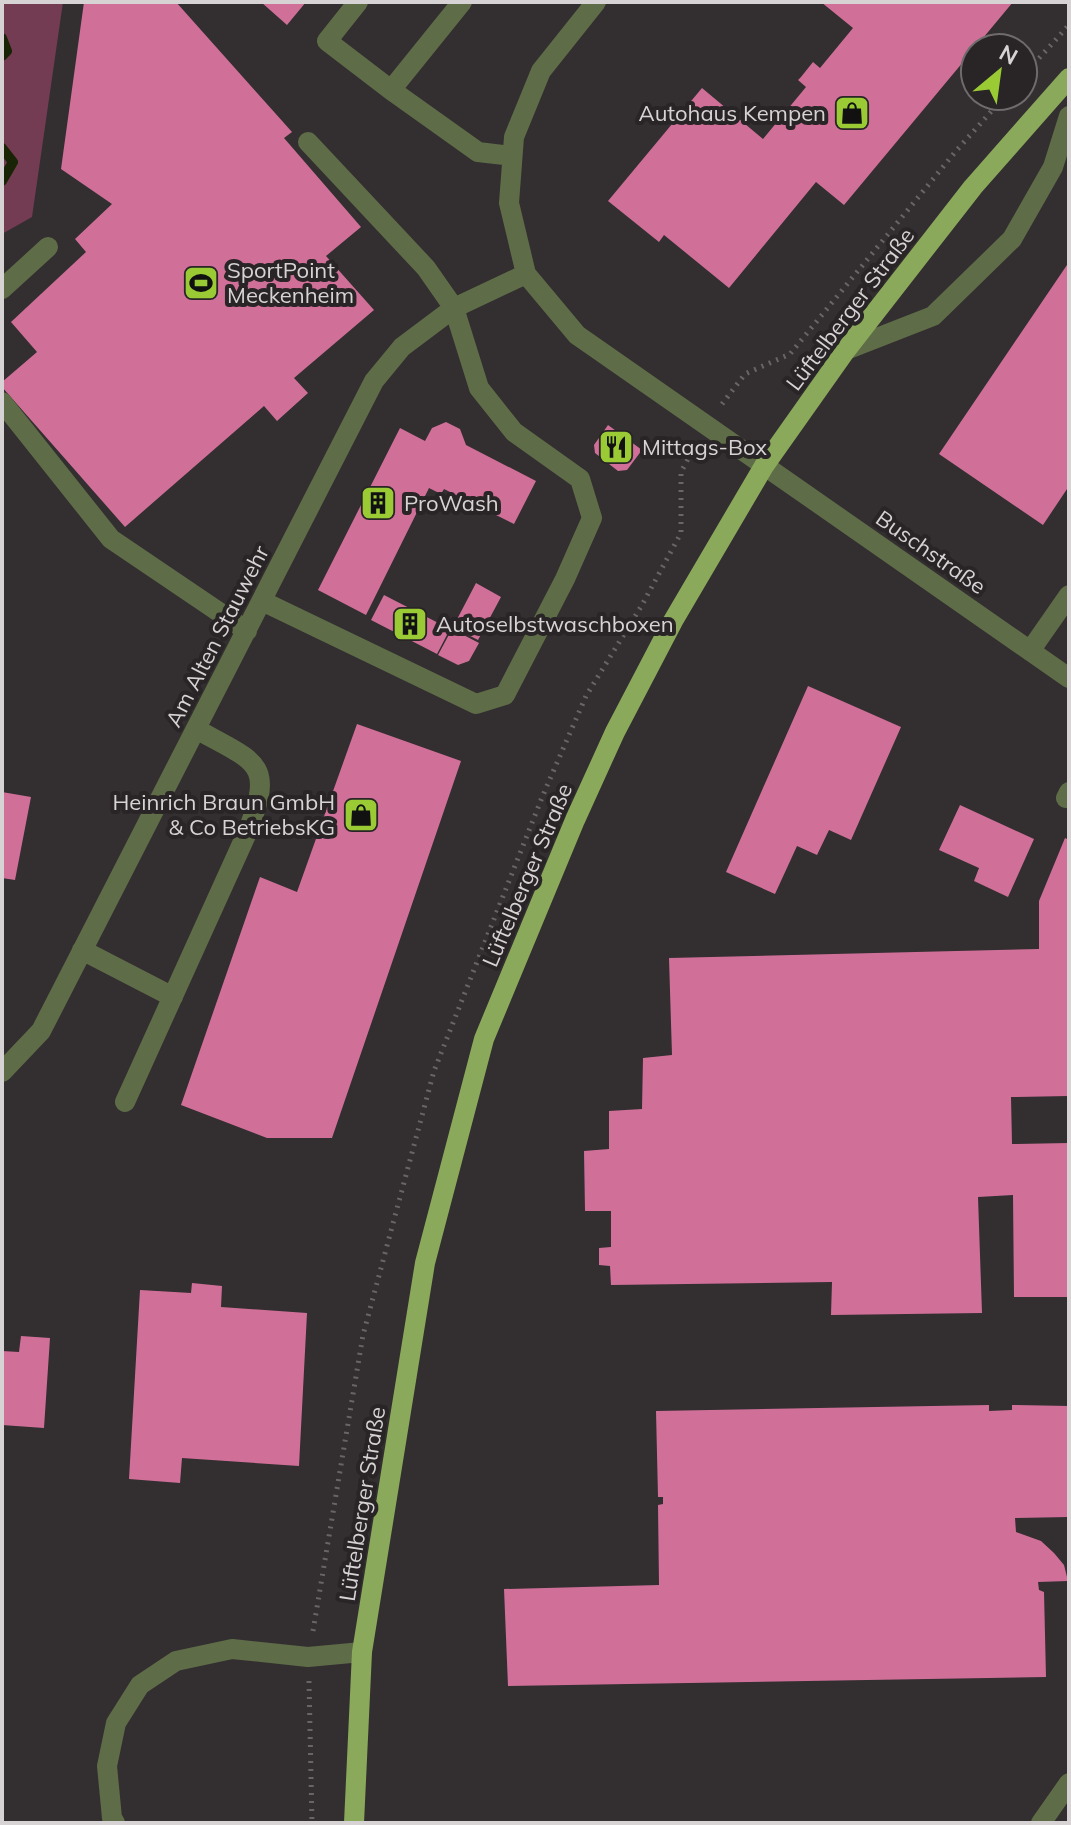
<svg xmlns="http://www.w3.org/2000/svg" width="1071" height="1825" font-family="Mulish,sans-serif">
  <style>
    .green { fill: #733c53 }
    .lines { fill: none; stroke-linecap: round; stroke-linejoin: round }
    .stream { stroke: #192305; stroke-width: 10 }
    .building { fill: #d07099 }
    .path { stroke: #696567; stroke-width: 5; stroke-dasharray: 2 6; stroke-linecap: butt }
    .minor { stroke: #5e6d48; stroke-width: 20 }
    .major { stroke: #8ba95b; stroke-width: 20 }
    .labels { text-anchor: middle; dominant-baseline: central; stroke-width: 8; stroke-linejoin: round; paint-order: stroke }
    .poi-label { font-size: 22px; fill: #d7d3d5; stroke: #292426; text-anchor: start }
    .street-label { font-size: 22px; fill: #d7d3d5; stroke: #292426 }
  </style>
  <rect width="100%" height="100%" fill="#332e30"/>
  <!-- green -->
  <path class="green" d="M2,2H63L32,217L2,234Z"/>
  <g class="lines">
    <!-- stream -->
    <path class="stream" d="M2,38L7,51L2,56
      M2,148L13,162L2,181"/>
  </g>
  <!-- building -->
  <path class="building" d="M84,2H176L292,132L284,138L361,227L326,256L374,310L294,378L308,393L277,421L264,406L125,527L2,387V382L37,352L11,322L86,252L75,239L112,204L61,169Z
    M261,2H306L287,25Z
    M821,2H1013L844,205L816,182L729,288L664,235L659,242L608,201L702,88L763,139L806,87L798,80L801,77L813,62L820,68L853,28Z
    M1069,262V486L1043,525L939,454Z
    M446,422L460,429L466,445L536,481L514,524L444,489L441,494L429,488L366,615L318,590L400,428L425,441L432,428Z
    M608,425L642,450L627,470L618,471L595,453L594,445Z
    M476,583L501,597L478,640L453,627Z
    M384,595L450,629L437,654L371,620Z
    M452,629L479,643L469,661L458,665L438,655Z
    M808,686L901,727L851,840L829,830L817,855L797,846L775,894L726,872Z
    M357,724L461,761L332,1138H267L181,1105L260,877L297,892Z
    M2,792L31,797L15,880L2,878Z
    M960,805L1034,839L1008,897L974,881L979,868L939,850Z
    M1065,838L1069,840V1096L1011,1097L1012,1144L1069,1143V1297H1014L1013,1195L978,1197L982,1313L831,1315L832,1282L611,1285L610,1266L599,1265V1248L611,1247V1211H585L584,1151L609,1149V1111L642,1109L643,1058L672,1055L669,958L1039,949V901Z
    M192,1283L222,1286L221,1307L307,1313L299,1466L182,1458L180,1483L129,1479L140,1290L191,1293Z
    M21,1336L50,1338L44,1428L2,1425V1351L19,1352Z
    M989,1405V1411L1012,1410V1405L1069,1406V1517L1015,1518L1016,1532L1041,1541L1054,1553L1064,1565L1068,1581L1038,1582L1039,1590L1044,1592L1046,1677L508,1686L504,1589L659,1585L658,1505L663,1504V1497H658L656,1411Z"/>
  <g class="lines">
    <!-- path -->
    <path class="path" d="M1023,76L1069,25
      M722,404L745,374L790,354L956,151L1005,96
      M313,1631L363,1335L434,1071L543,795L586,696L642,605L681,533V472L695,446
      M309,1681L312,1823"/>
    <!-- minor -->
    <path class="minor" d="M358,2L327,41L391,90
      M462,2L391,90L478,152L512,156
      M596,2L541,71L514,137L509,203L526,274L577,335L1069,678
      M2,289L48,247
      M846,350L933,316L1012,239L1053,167L1069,116
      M2,402L111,539L247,631
      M262,601L476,704L505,695L565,579L592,518L580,479L514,432L479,388L454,308L426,268L308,142
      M1030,651L1069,595
      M1066,798L1069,792
      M82,950L173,997
      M2,1072L41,1031L374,381L402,347L454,308L526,274
      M125,1102L246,835C276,762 257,763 196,729
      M115,1823L112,1818L107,1766L116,1723L140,1685L176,1661L232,1649L308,1657L362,1652
      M1041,1823L1069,1783"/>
    <!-- major -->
    <path class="major" d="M354,1823L362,1652L425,1263L484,1039L575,820L615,732L673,621L764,466L846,350L973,187L1069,78"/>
  </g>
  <!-- icons -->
  <defs>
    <g id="shop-square" transform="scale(1.8)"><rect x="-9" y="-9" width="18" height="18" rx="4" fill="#9acb35" stroke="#292426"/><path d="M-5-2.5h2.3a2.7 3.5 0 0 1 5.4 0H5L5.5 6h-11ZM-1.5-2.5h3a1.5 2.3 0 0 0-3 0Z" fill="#111"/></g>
    <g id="stadium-square" transform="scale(1.8)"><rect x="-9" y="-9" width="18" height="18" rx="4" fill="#9acb35" stroke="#292426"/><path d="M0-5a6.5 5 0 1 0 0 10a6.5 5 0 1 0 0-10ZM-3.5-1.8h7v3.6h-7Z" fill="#111"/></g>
    <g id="restaurant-square" transform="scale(1.8)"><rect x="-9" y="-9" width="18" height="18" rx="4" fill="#9acb35" stroke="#292426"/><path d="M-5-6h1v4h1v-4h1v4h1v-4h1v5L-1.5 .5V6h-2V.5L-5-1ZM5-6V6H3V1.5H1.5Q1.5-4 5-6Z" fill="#111"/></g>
    <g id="building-square" transform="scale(1.8)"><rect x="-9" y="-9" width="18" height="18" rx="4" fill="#9acb35" stroke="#292426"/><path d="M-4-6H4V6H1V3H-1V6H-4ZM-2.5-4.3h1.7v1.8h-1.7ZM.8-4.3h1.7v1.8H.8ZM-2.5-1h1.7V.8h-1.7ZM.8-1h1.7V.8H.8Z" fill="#111"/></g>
  </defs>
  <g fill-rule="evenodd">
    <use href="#shop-square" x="852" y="113"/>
    <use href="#stadium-square" x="201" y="283"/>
    <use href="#restaurant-square" x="616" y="447"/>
    <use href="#building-square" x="378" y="503"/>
    <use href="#building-square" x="410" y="624"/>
    <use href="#shop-square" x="361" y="815"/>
  </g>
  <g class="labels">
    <!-- poi labels -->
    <g class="poi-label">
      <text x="826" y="113" text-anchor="end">Autohaus Kempen</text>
      <text x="227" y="270">SportPoint<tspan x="227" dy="25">Meckenheim</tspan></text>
      <text x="642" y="447">Mittags-Box</text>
      <text x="404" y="503">ProWash</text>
      <text x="436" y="624">Autoselbstwaschboxen</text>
      <text x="335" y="802" text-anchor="end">Heinrich Braun GmbH<tspan x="335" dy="25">&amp; Co BetriebsKG</tspan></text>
    </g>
    <!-- street labels -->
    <g class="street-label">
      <text transform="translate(850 309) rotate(-53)">Lüftelberger Straße</text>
      <text transform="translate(931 552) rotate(35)">Buschstraße</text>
      <text transform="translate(217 636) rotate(-63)">Am Alten Stauwehr</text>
      <text transform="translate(527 875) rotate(-67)">Lüftelberger Straße</text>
      <text transform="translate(362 1504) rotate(-81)">Lüftelberger Straße</text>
    </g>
  </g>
  <!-- border -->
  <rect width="1071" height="1825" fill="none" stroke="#d7d3d5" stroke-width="8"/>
  <!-- north arrow -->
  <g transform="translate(999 72) rotate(29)"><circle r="38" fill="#292426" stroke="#6f6a6c" stroke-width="2"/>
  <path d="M0-6L14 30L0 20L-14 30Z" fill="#9acb35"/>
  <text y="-12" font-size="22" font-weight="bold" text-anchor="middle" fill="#d7d3d5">N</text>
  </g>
</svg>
